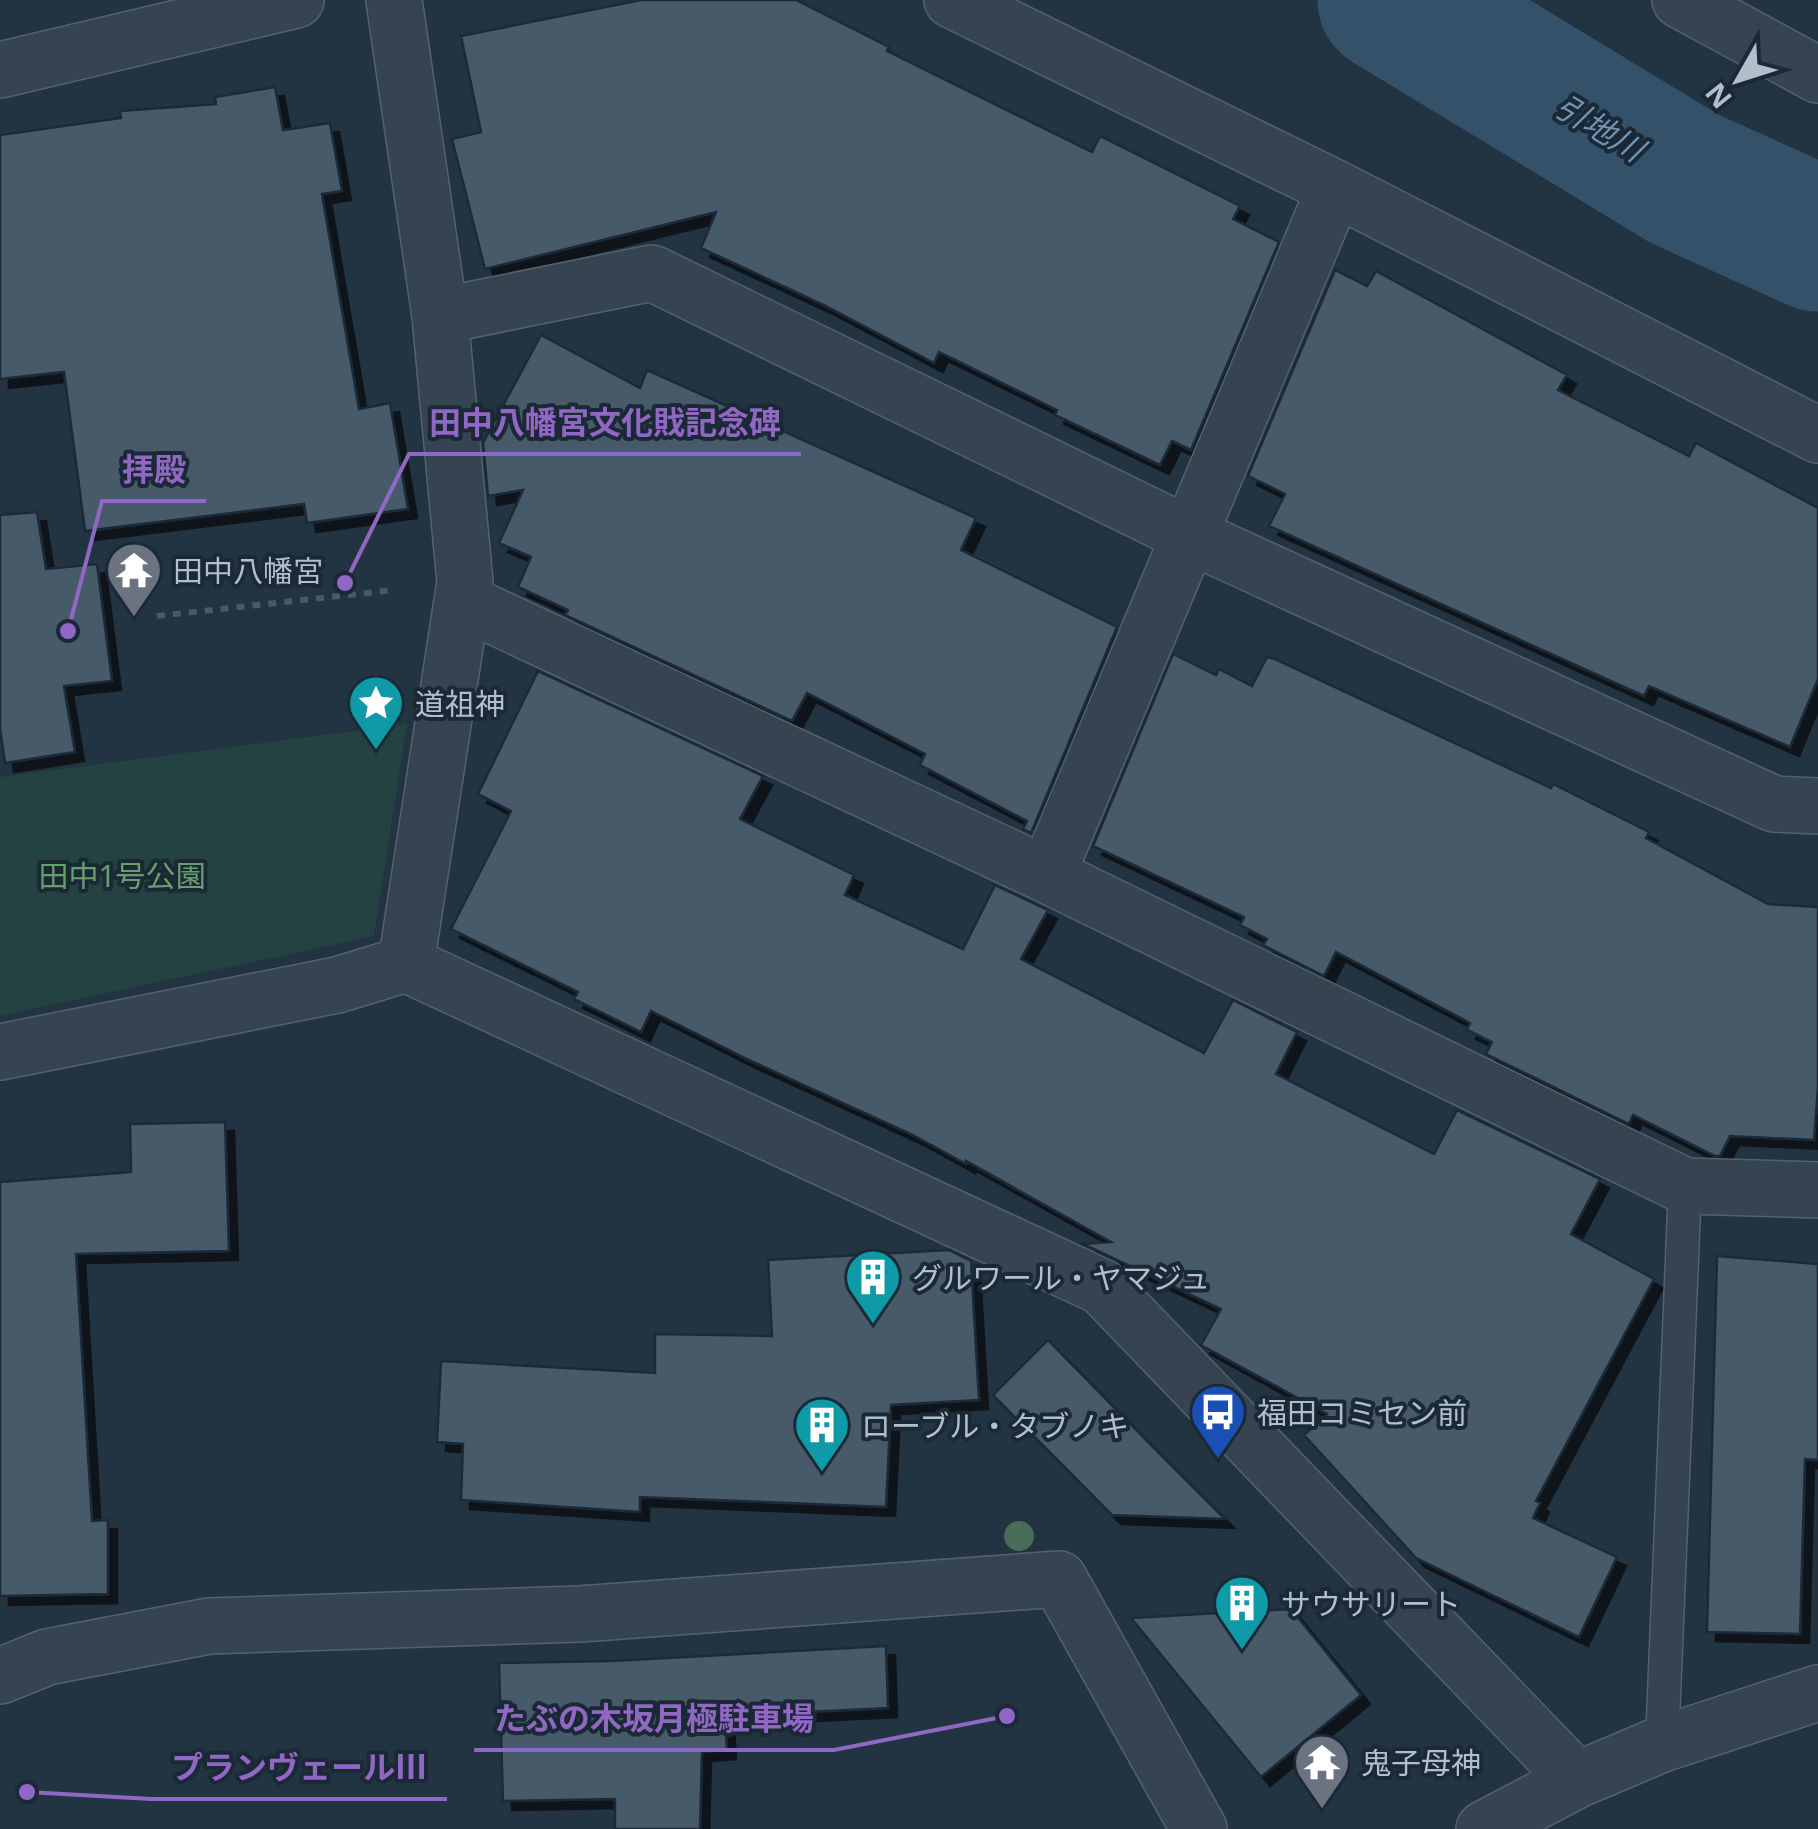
<svg xmlns="http://www.w3.org/2000/svg" width="1818" height="1829" font-family="'Noto Sans','Noto Sans JP',sans-serif">
  <style>
    .green { fill: #244242 }
    .lines { fill: none; stroke-linecap: round; stroke-linejoin: round }
    .river { stroke: #34516a; stroke-width: 145 }
    .building { fill: #475a6b; stroke: #1d2b38; stroke-width: 2.5; filter: url(#shadow) }
    .service-casing { stroke: #54626e; stroke-width: 35 }
    .minor-casing { stroke: #54626e; stroke-width: 58 }
    .path { stroke: #425e5e; stroke-width: 6; stroke-dasharray: 8 8; stroke-linecap: butt }
    .service { stroke: #364451; stroke-width: 32 }
    .minor { stroke: #364451; stroke-width: 55 }
    .tree { fill: #486e59 }
    .labels { text-anchor: middle; dominant-baseline: central; stroke-width: 8; stroke-linejoin: round; paint-order: stroke }
    .poi-label { font-size: 30px; fill: #b2bfcb; stroke: #1b2936; text-anchor: start }
    .park-label { font-size: 30px; fill: #679f6d; stroke: #1b2936 }
    .water-label { font-size: 32px; font-style: italic; fill: #7094b2; stroke: #1b2936 }
    .leader { fill: none; stroke: #9167c4; stroke-width: 4 }
    .callout-dot { fill: #9167c4; stroke: #1b2936; stroke-width: 4 }
    .callout-label { font-size: 32px; text-anchor: middle; font-weight: bold; fill: #9167c4; stroke: #1b2936; stroke-width: 8; stroke-linejoin: round; paint-order: stroke }
  </style>
  <defs>
    <filter id="shadow"><feDropShadow dx="9" dy="9" stdDeviation="0" flood-color="#0009"/></filter>
  </defs>
  <rect width="100%" height="100%" fill="#223341"/>
  <!-- green -->
  <path class="green" d="M407,724L374,936L0,1016V777Z"/>
  <g class="lines">
    <!-- river -->
    <path class="river" d="M1390,0L1685,179L1818,239"/>
  </g>
  <!-- building -->
  <path class="building" d="M641,0H796L889,47L887,51L1092,152L1100,136L1240,206L1233,219L1279,242L1191,450L1172,441L1160,465L1055,415L1057,410L939,352L934,363L824,305L701,248L716,212L485,269L452,139L481,132L461,36Z
    M275,87L283,130L330,123L342,191L322,194L359,409L390,403L408,509L307,523L304,504L85,531L64,372L0,379V135L121,118L120,111L216,104L215,97Z
    M1335,270L1367,286L1376,271L1567,375L1558,390L1689,456L1696,443L1818,508V679L1790,747L1649,686L1644,696L1269,526L1285,494L1248,476Z
    M541,335L640,388L647,370L976,518L961,550L1117,627L1031,833L1023,829L1027,821L920,765L925,754L807,693L792,721L565,615L568,610L518,587L531,557L499,543L523,490L488,496L483,443Z
    M37,512L46,569L97,564L112,681L64,686L75,752L5,763L0,729V515Z
    M1173,654L1216,675L1219,669L1252,686L1267,657L1275,659L1551,788L1553,784L1649,832L1646,838L1768,904L1818,907V1088L1814,1140L1730,1136L1720,1156H1715L1633,1115L1629,1124L1486,1054L1492,1042L1467,1030L1470,1023L1336,952L1324,976L1263,945L1267,939L1240,925L1244,917L1093,846Z
    M538,671L763,776L740,819L854,875L845,895L963,949L995,885L1048,910L1021,959L1204,1053L1233,1000L1297,1032L1276,1074L1434,1154L1457,1110L1600,1179L1571,1234L1654,1279L1536,1501L1540,1503L1533,1518L1617,1557L1579,1637L1416,1558L1304,1435L1327,1414L1201,1345L1221,1309L1083,1244L1111,1242L966,1161V1164L913,1135L749,1060L651,1011L641,1032L574,999L578,992L451,929L511,811L478,794Z
    M225,1122L229,1251L76,1254L92,1521L108,1520V1594L0,1596V1182L131,1172L130,1124Z
    M949,1250L971,1261L979,1400L891,1405L886,1507L640,1497V1512L461,1500L463,1444L437,1442L441,1361L655,1373V1334L772,1336L768,1260Z
    M1717,1256L1818,1264V1460L1805,1459L1800,1634L1707,1632Z
    M1048,1340L1157,1451L1225,1519L1112,1515L993,1395Z
    M1291,1609L1361,1695L1261,1777L1131,1618Z
    M886,1646L888,1708L725,1716L727,1750L702,1752L700,1829H615V1799L503,1801L499,1663L612,1661Z"/>
  <g class="lines">
    <!-- service casing -->
    <g class="service-casing">
      <path id="service" d="M1662,1744L1685,1186"/>
    </g>
    <!-- minor casing -->
    <g class="minor-casing">
      <path id="minor" d="M394,0L440,316L465,582L406,964
        M952,0L1335,188L1818,435
        M1680,0L1818,75
        M0,70L296,0
        M440,316L652,273L1189,535L1774,804L1818,806
        M464,602L1047,875L1685,1186L1818,1190
        M1047,875L1335,188
        M0,1052L337,985L406,964L1102,1287L1577,1780
        M0,1676L47,1657L209,1626L580,1614L1059,1579L1199,1829
        M1484,1829L1577,1780L1662,1744L1818,1693"/>
    </g>
    <!-- path -->
    <path class="path" d="M157,616L394,590"/>
    <!-- service -->
    <use href="#service" class="service"/>
    <!-- minor -->
    <use href="#minor" class="minor"/>
  </g>
  <!-- trees -->
  <circle class="tree" cx="1019" cy="1536" r="15"/>
  <!-- icons -->
  <defs>
    <g id="temple-pin" transform="scale(2.875)"><path d="M0 17L-7.5 6A9.5 9.5 0 1 1 7.5 6Z" fill="#6b7280" stroke="#1b2936"/><path d="M0-6L5-2H3V0L6.5 2.5H4V6H1.5V3h-3V6H-4V2.5H-6.5L-3 0V-2H-5Z" fill="#fff"/></g>
    <g id="sight-pin" transform="scale(2.875)"><path d="M0 17L-7.5 6A9.5 9.5 0 1 1 7.5 6Z" fill="#0f9aa8" stroke="#1b2936"/><path d="M0-6L1.8-2.2L6-1.7L2.9 1.2L3.7 5.4L0 3.3L-3.7 5.4L-2.9 1.2L-6-1.7L-1.8-2.2Z" fill="#fff"/></g>
    <g id="building-pin" transform="scale(2.875)"><path d="M0 17L-7.5 6A9.5 9.5 0 1 1 7.5 6Z" fill="#0f9aa8" stroke="#1b2936"/><path d="M-4-6H4V6H1V3H-1V6H-4ZM-2.5-4.3h1.7v1.8h-1.7ZM.8-4.3h1.7v1.8H.8ZM-2.5-1h1.7V.8h-1.7ZM.8-1h1.7V.8H.8Z" fill="#fff"/></g>
    <g id="bus-pin" transform="scale(2.875)"><path d="M0 17L-7.5 6A9.5 9.5 0 1 1 7.5 6Z" fill="#1a4fb4" stroke="#1b2936"/><path d="M-5-6H5V4H4V6H2V4H-2V6H-4V4H-5ZM-3.5-4V0h7V-4ZM-3.5 1.2v1.5H-2V1.2ZM2 1.2v1.5H3.5V1.2Z" fill="#fff"/></g>
  </defs>
  <g fill-rule="evenodd">
    <use href="#temple-pin" x="134" y="570"/>
    <use href="#sight-pin" x="376" y="703"/>
    <use href="#building-pin" x="873" y="1277"/>
    <use href="#bus-pin" x="1218" y="1412"/>
    <use href="#building-pin" x="822" y="1425"/>
    <use href="#building-pin" x="1242" y="1603"/>
    <use href="#temple-pin" x="1322" y="1762"/>
  </g>
  <g class="labels">
    <!-- poi labels -->
    <g class="poi-label">
      <text x="173" y="570">田中八幡宮</text>
      <text x="415" y="703">道祖神</text>
      <text x="912" y="1277">グルワール・ヤマジュ</text>
      <text x="1257" y="1412">福田コミセン前</text>
      <text x="861" y="1425">ローブル・タブノキ</text>
      <text x="1281" y="1603">サウサリート</text>
      <text x="1361" y="1762">鬼子母神</text>
    </g>
    <!-- park labels -->
    <g class="park-label">
      <text x="122" y="875">田中1号公園</text>
    </g>
    <!-- water labels -->
    <g class="water-label">
      <text transform="translate(1600 127) rotate(31)">引地川</text>
    </g>
  </g>
  <!-- callouts -->
  <path class="leader" d="M345 583L409 454H801M68 631L102 501H206M1007 1716L834 1750H474M27 1792L151 1799H447"/>
  <g class="callout-dot">
    <circle cx="345" cy="583" r="10"/>
    <circle cx="68" cy="631" r="10"/>
    <circle cx="1007" cy="1716" r="10"/>
    <circle cx="27" cy="1792" r="10"/>
  </g>
  <g class="callout-label">
    <text x="605" y="434">田中八幡宮文化戝記念碑</text>
    <text x="154" y="481">拝殿</text>
    <text x="654" y="1730">たぶの木坂月極駐車場</text>
    <text x="299" y="1779">プランヴェールⅢ</text>
  </g>
  <!-- north arrow -->
  <g transform="translate(1738 80) rotate(231)" stroke="#1b2936" stroke-width="8" paint-order="stroke">
  <path d="M0-8L18 38L0 25L-18 38Z" fill="#b2bfcb"/>
  <text y="-15" font-size="28" font-weight="bold" text-anchor="middle" fill="#b2bfcb">N</text>
  </g>
</svg>
